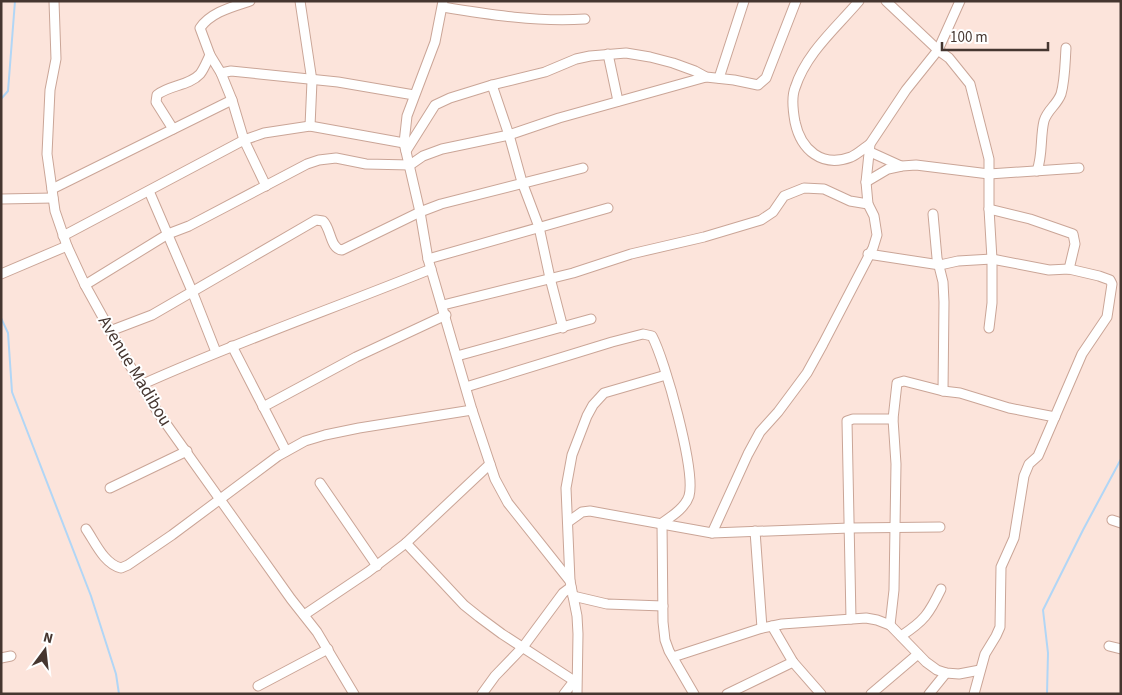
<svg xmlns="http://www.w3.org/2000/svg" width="1122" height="695" font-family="'Source Sans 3',sans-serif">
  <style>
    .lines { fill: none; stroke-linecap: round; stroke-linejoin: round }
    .stream { stroke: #b1d6f6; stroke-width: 2 }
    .minor-casing { stroke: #caa597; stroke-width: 11 }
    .minor { stroke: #fff; stroke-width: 9 }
    .labels { text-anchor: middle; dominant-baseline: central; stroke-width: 4; stroke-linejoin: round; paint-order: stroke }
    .street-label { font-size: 18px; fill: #453630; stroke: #fff }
  </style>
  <rect width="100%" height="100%" fill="#fce4db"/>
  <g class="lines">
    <!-- stream -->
    <g class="stream">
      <polyline points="1,99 8,91 15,1"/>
      <polyline points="1,318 8,333 12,392 91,596 116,674 119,694"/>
      <polyline points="1047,694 1048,653 1043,610 1083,530 1121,459"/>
    </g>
    <defs>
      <g id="minor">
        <polyline points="54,1 56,59 50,90 47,154 55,211 67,246 85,285 126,359 157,411 291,599 317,632 354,694"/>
        <path d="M250,1c-18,6 -39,11 -50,27l10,27 11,18 11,27 12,40 22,46"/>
        <polyline points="300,1 312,81 310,126"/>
        <polyline points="443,1 435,42 407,116 404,143 420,212 428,259 472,410 495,479 508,503 570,581 577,616 578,634 577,694"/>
        <path d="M859,1c-23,27 -53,52 -64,87 -4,10 -2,23 0,34 6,28 27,46 56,35 7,-3 13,-9 19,-13"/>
        <polyline points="886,1 938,50 949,58 970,84 989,159 989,209 992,259 992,303 989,328"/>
        <path d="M443,7c48,8 94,15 142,12"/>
        <polyline points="608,54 618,101"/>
        <polyline points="221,73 231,71 338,82 414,95"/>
        <polyline points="719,78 744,1"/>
        <polyline points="492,85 509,135 522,182 539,227 550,278 563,328"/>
        <path d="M173,129l-17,-27 1,-7c12,-10 32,-9 43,-21 4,-5 7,-13 10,-19"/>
        <polyline points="406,151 435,105 450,98 492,85 545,72 576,59 590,56 626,53 650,57 673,63 695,71 706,77 734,80 758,85 766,78 796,1"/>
        <polyline points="868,151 901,166"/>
        <path d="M1037,171c6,-17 3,-34 7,-50 3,-11 13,-16 17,-27 4,-14 4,-31 5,-46"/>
        <polyline points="866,182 888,169 902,166 916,165 989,174 1079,168"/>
        <polyline points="52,189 232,100"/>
        <polyline points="149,191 192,291 216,352"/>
        <polyline points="1,199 53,198"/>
        <polyline points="989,209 1030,219 1073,234 1075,244 1069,269"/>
        <polyline points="933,214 937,258 943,282 944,302 943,391"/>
        <polyline points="63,236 244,140 264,133 310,126 404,143"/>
        <polyline points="868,254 940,265 958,261 992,259 1049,270 1069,269 1099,276 1110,280 1112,284 1107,317 1082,354 1038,456 1029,464 1024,476 1014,538 1001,567 1000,627 996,636 985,654 974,694"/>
        <polyline points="428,259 608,208"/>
        <polyline points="1,274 67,246"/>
        <polyline points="85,285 168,234 189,226 307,164 319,160 336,158 366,164 410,165 423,156 442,149 509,135 559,118 706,77"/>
        <polyline points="443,305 573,273 631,254 704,237 761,220 773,212 784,196 804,188 824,189 850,201 868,204"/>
        <path d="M110,331l42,-16 164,-95 7,1c8,7 7,28 19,29l78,-38 21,-8 142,-36"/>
        <polyline points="232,346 286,451"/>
        <polyline points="457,356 591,319"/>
        <path d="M141,385c95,-43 194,-77 290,-116"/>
        <path d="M466,387l146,-45 31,-8 9,2c13,24 44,135 37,160 -4,12 -17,20 -27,27l1,99 2,18 4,11 25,43"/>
        <polyline points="263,407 356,357 446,315"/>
        <polyline points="320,483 377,566"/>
        <polyline points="110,488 187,451"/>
        <polyline points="1112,520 1121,523"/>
        <polyline points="568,522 582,512 590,511 712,533 850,528 940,527"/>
        <path d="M86,529c9,13 18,35 35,39l7,-3 44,-30 106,-79 27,-15 20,-6 34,-7 113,-18"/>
        <polyline points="755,531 762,628"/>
        <polyline points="712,533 748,454 760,432 778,412 807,373 823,344 873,248 877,235 874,216 868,204 866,182 870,144 906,90 938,50 960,1"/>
        <polyline points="406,543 464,605 479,617 502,634 576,682"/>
        <polyline points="570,581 566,488 572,455 587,416 593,405 604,393 666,375"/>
        <polyline points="573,596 607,604 663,606"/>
        <polyline points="304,615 368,572 406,543 490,464"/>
        <polyline points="851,619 847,421 853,419 893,419"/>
        <polyline points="890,625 894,590 896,464 893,419 897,383 904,381 943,391 960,393 1009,408 1055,417"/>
        <polyline points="772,626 793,662 821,694"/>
        <path d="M901,636c23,-15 28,-22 40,-47"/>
        <polyline points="1109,646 1121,649"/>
        <polyline points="673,657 762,628 782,624 866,618 877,620 890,625 926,662 937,670 946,673 959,674 980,670"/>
        <polyline points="1,658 11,656"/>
        <polyline points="258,686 328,649"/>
        <polyline points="482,694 495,676 523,647 563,593 571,587"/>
        <polyline points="564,694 574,681"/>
        <polyline points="727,694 793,662"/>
        <polyline points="871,694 918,654"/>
        <polyline points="929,694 946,673"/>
      </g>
    </defs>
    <!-- minor casing -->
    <use href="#minor" class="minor-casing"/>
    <!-- minor -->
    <use href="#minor" class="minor"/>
  </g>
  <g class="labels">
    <!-- street labels -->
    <g class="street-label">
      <text transform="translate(135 371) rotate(59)">Avenue Madibou</text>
    </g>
  </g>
  <!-- border -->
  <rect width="1122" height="695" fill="none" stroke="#453630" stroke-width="5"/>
  <!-- north arrow -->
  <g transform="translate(45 650) rotate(15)" stroke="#ffffff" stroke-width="4" paint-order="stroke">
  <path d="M0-4L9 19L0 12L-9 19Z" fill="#453630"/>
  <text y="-8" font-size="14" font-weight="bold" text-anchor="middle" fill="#453630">N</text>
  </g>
  <!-- scale -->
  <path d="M942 42v8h106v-8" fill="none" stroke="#453630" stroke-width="2.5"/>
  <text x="950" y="42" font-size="15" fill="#453630" stroke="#ffffff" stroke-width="4" paint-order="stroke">100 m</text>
</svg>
